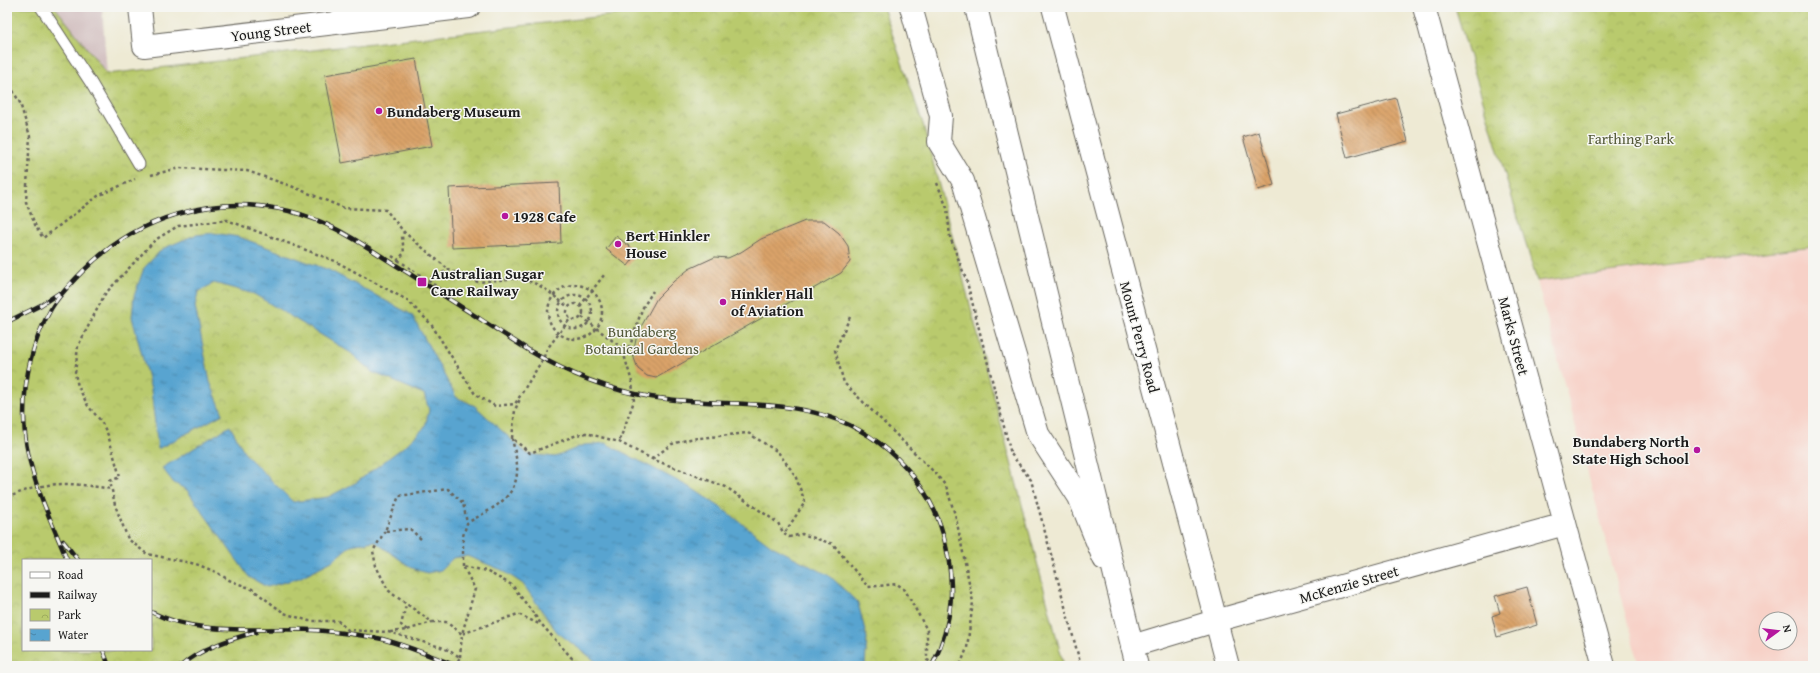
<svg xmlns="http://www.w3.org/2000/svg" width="1820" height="673" font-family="'Gentium Book Plus',serif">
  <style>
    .built { fill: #f7d1c7; fill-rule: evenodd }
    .industrial { fill: #d2bfc0 }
    .park { fill: url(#park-crowns); stroke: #6a7344; fill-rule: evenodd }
    .water { fill: url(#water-ripples); stroke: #3a6076 }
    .building { fill: url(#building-back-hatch) }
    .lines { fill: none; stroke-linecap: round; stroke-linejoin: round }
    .lane-casing { stroke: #66645c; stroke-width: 13 }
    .street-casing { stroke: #66645c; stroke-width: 24 }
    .primary-casing { stroke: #66645c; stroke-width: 24 }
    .path { stroke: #66645c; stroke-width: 2.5; stroke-dasharray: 3 3; stroke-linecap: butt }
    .lane { stroke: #fff; stroke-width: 11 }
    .street { stroke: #fff; stroke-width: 22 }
    .primary { stroke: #fff; stroke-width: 22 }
    .rail-casing { stroke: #1c1c1c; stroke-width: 4.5 }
    .rail { stroke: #f6f6f2; stroke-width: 3; stroke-dasharray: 9; stroke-linecap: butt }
    .poi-dot { fill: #b5179e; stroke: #f6f6f2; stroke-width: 1.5 }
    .labels { text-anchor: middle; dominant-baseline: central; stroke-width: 3; stroke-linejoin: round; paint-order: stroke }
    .street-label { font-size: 15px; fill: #1c1c1c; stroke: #f6f6f2 }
    .poi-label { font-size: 15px; font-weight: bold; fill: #1c1c1c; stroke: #f6f6f2; text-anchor: start }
    .park-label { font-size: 15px; fill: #535938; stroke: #f6f6f2 }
  </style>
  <defs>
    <pattern id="park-crowns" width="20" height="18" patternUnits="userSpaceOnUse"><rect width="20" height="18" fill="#b9ca6d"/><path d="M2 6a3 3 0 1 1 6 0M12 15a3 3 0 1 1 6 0" fill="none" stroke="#9ead5e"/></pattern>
    <pattern id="water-ripples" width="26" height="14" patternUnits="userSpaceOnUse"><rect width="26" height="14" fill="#58a4d0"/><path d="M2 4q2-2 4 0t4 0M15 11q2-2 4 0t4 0" fill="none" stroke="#4885a8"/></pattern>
    <pattern id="building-back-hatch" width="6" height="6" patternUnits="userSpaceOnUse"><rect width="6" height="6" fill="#daa369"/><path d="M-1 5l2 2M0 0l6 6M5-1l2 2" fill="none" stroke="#b08456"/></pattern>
  </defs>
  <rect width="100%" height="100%" fill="#f6f6f2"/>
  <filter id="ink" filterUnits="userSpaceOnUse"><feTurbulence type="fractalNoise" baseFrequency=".025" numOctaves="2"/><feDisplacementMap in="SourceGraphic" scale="8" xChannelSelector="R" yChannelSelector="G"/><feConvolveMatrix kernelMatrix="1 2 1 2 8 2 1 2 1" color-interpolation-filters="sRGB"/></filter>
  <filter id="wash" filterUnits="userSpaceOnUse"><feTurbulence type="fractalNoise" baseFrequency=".012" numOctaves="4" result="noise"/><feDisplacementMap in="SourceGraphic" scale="16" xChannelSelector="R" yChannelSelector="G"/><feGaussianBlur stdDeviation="0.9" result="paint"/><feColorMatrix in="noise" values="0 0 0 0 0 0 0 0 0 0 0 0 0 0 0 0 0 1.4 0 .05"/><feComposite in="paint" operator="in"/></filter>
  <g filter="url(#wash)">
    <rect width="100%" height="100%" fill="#eeead4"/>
    <!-- built -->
    <path class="built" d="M1813,246v420h-174l-102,-385zM1766,619h24v24h-24z"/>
    <!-- industrial -->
    <polygon class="industrial" points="55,7 102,7 107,74"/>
    <!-- park -->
    <g class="park">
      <path d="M7,7h48l52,67 575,-67h201l40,117 141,542h-1057zM23,560h128v90h-128z"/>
      <polygon points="1455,7 1813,7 1813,246 1537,281"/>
    </g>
    <!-- water -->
    <polygon class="water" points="214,233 239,237 329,270 412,315 456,397 475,406 527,454 555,457 584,445 605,443 693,489 720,507 772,546 830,576 858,603 867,638 865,666 602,666 557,632 523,584 502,570 467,556 453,558 441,570 427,573 412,568 374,541 351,545 332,561 299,578 267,587 249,577 187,490 174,483 162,468 230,426 246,455 293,502 328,497 357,482 406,445 425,427 429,410 424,394 372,372 351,353 254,294 214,283 198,292 195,306 210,382 223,414 158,449 151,390 132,317 134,296 144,268 162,249 195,235"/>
    <g id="blocks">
      <!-- building -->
      <g class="building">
        <polygon points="416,59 432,146 342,163 325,75"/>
        <polygon points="1396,98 1408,141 1347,158 1336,114"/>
        <polygon points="1259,132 1274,185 1258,190 1243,137"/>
        <polygon points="559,183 561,243 452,248 449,188"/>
        <polygon points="805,221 824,221 839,233 848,246 850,262 841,273 656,378 647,376 638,369 633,355 637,334 657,298 674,281 689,269 715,257 728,258 741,252 761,239"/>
        <polygon points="616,236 638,253 628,266 606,249"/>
        <polygon points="1527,587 1537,625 1497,637 1492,616 1500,613 1495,596"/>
      </g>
    </g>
  </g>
  <g filter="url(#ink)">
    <use href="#blocks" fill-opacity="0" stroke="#66645c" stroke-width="1"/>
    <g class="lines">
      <defs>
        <polyline id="lane" points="41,7 91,83 139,164"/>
        <g id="street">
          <polyline points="140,7 144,46 469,7"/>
          <polyline points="911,7 941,116 939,142 963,181 1038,434 1079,497 1104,559"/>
          <polyline points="1053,7 1228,666"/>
          <polyline points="1424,7 1604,666"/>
          <polyline points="1132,646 1215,621 1565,524"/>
        </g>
        <polyline id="primary" points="976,7 1137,666"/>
      </defs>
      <!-- lane casing -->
      <use href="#lane" class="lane-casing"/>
      <!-- street casing -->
      <use href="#street" class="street-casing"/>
      <!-- primary casing -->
      <use href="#primary" class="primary-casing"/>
      <!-- path -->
      <g class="path">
        <polyline points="7,80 20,103 30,136 26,202 36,227 43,238 98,196 135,179"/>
        <polyline points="151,175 180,168 247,171 291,186 344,208 386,210 404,232 449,270"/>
        <polyline points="937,183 947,208 950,237 967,282 1011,454 1031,480 1081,666"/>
        <polyline points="392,256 398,260 404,253 402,236 404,232"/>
        <polyline points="398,260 429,281"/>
        <circle cx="575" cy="312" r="27"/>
        <polyline points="445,293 429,281 432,277 449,270 478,282 519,278 532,282 544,288 568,307"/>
        <circle cx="575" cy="312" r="17"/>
        <circle cx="575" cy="312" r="8"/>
        <polyline points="580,306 604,275"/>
        <polyline points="582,317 622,348 632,382 634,401 619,442"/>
        <polyline points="850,317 835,350 844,383 935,473 946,486 956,518 973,602 967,648 960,666"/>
        <polyline points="622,348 630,346 642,309 653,291"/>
        <polyline points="512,438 515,410 520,399"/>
        <polyline points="652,459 672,444 690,439 748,433 778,452 795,475 805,502 784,534"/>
        <path d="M7,498c41,-19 63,-15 105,-9"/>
        <polyline points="385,531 373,551 376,566 388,590 394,595 432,622 446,622 462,634 475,589 463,566 486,571 512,585 542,625 579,666"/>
        <polyline points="421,539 410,529 385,531 399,496 448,489 463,503 467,523"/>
        <path d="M463,566v-30l4,-13c20,-12 49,-23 50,-51 1,-10 -3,-23 -5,-34l18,15 47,-18 9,-2 33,9 33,17 74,28 52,36 6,11 5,3 13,-3 31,10 35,43 29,-3 8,6 22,40v30l14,6"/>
        <polyline points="407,630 401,625 406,605 408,605"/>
        <polyline points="390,632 407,630 432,622"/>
        <polyline points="460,657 462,634 518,614 541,625"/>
        <polyline points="455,666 460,657 444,648 388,632 348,630 338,621 309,621 284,613 252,589 229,580 216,572 196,564 147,554 128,539 115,505 110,481 120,477 108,435 101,421 88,406 78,386 75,374 78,346 105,294 155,240 178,226 227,220 335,261 407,300 431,324 475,394 495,406 515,404 543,359 547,349 570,319"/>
      </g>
      <!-- lane -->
      <use href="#lane" class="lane"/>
      <!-- street -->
      <use href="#street" class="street"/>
      <!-- primary -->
      <use href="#primary" class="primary"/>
      <defs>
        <g id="rail">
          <polyline points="7,322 41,305 59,293"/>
          <polyline points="63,541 78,560"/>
          <path d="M67,560c-19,-48 -43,-92 -43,-144 0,-37 8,-74 27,-107 8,-14 20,-26 31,-37 54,-55 132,-79 207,-61 42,10 77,36 113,58 42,27 85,54 128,82 37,22 78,39 121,46 89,14 173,-9 246,61 21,21 38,47 46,76 13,48 11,87 -11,132"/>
          <path d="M151,612c54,27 116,13 174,19 19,2 38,4 57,8 25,7 50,17 74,27"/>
          <polyline points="103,650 109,666"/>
          <path d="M181,666c20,-18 50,-27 75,-34"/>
        </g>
      </defs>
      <!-- rail casing -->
      <use href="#rail" class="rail-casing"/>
      <!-- rail -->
      <use href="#rail" class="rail"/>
    </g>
  </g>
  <!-- markers -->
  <g class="poi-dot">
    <circle cx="379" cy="111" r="4"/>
    <circle cx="505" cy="216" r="4"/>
    <circle cx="618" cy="244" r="4"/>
    <rect x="417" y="277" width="10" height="10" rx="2"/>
    <circle cx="723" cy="302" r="4"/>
    <circle cx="1697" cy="450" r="4"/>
  </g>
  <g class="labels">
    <!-- street labels -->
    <g class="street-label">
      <text transform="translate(271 31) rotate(-7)">Young Street</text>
      <text transform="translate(1514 336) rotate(75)">Marks Street</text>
      <text transform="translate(1140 337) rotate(75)">Mount Perry Road</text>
      <text transform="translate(1349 584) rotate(-16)">McKenzie Street</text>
    </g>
    <!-- poi labels -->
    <g class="poi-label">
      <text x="387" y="111">Bundaberg Museum</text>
      <text x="513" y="216">1928 Cafe</text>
      <text x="626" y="235">Bert Hinkler<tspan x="626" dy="17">House</tspan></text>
      <text x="431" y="273">Australian Sugar<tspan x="431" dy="17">Cane Railway</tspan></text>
      <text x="731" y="293">Hinkler Hall<tspan x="731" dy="17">of Aviation</tspan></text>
      <text x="1689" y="441" text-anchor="end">Bundaberg North<tspan x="1689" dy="17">State High School</tspan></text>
    </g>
    <!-- park labels -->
    <g class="park-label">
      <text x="1631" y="138">Farthing Park</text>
      <text x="642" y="331">Bundaberg<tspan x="642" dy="17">Botanical Gardens</tspan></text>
    </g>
  </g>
  <!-- margin -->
  <rect width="1820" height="673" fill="none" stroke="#f6f6f2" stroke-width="24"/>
  <!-- legend -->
  <rect x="22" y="559" width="130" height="92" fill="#f6f6f2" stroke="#9f9f9c"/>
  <rect x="30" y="572" width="20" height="6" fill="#ffffff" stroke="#9f9f9c"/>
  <text x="58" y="579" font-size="12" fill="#1c1c1c">Road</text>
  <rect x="30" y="592" width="20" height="6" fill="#1c1c1c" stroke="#9f9f9c"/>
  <text x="58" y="599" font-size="12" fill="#1c1c1c">Railway</text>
  <rect x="30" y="609" width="20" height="12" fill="url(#park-crowns)" stroke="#9f9f9c"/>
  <text x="58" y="619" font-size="12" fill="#1c1c1c">Park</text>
  <rect x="30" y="629" width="20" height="12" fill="url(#water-ripples)" stroke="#9f9f9c"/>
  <text x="58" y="639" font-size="12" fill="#1c1c1c">Water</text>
  <!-- north arrow -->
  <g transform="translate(1778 631) rotate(75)"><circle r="19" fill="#f6f6f2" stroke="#9f9f9c"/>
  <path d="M0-3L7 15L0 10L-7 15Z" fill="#b5179e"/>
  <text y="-6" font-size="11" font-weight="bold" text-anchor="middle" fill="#1c1c1c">N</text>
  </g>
</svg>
